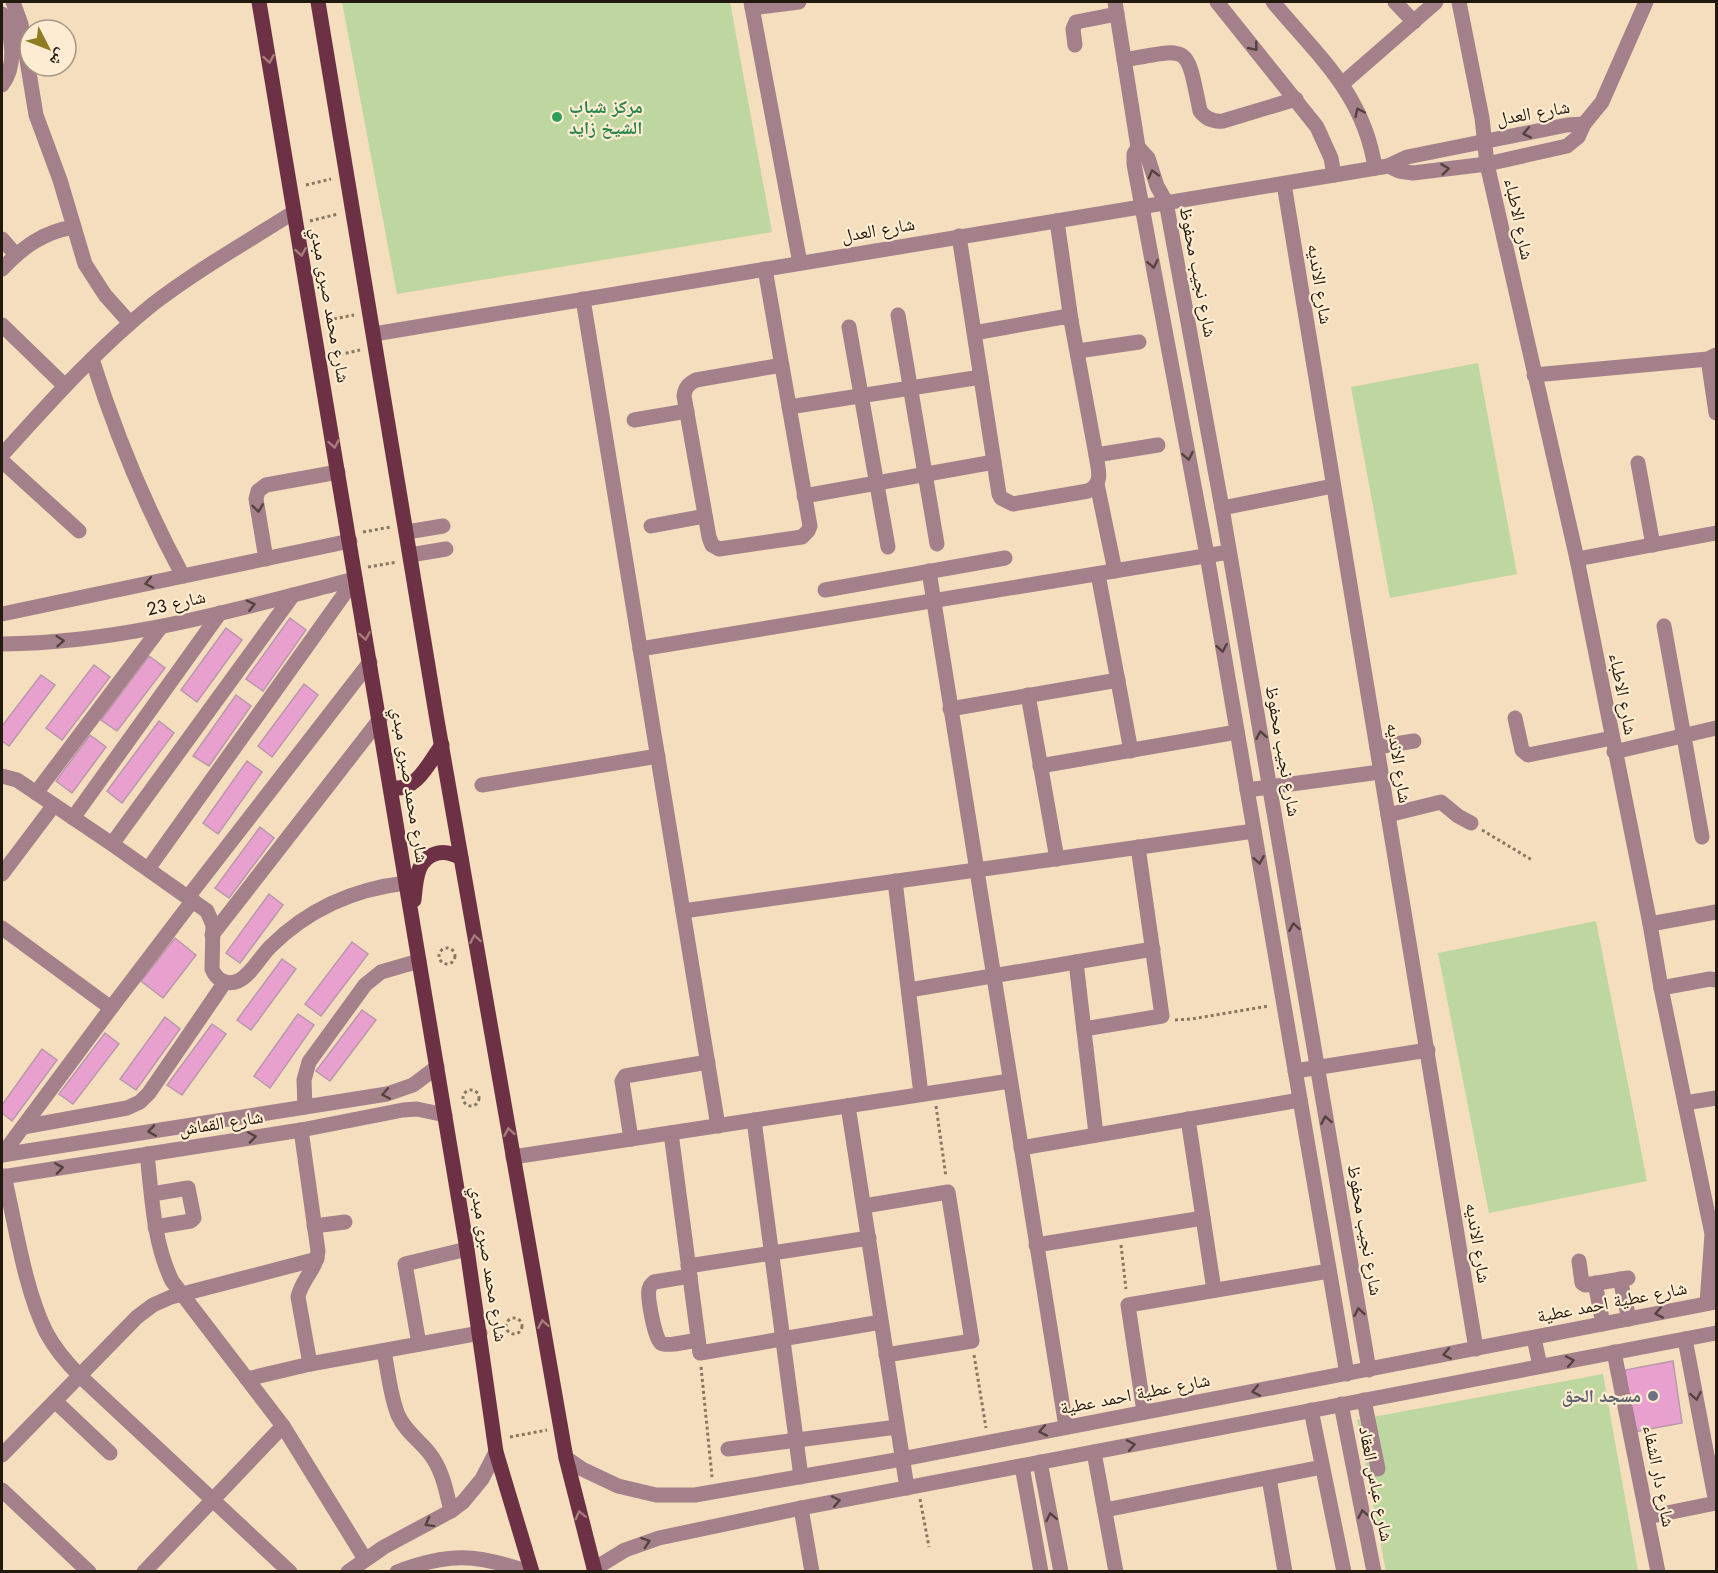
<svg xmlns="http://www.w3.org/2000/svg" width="1718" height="1573" font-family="Jost,'Noto Naskh Arabic',sans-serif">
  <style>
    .green { fill: #bed69f }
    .building { fill: #e8a1ce; stroke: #b997ac; stroke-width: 1.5 }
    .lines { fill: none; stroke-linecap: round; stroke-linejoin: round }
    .path { stroke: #877862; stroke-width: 3; stroke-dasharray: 3 3; stroke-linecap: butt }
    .minor { stroke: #a4808a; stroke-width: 15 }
    .major { stroke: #6c3144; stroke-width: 15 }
    .oneway { stroke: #55423f }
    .oneway2 { stroke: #a67c7c }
    .leisure-dot { fill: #2e9e5b; stroke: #fdecd1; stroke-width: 2 }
    .worship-dot { fill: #6b7280; stroke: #fdecd1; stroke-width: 2 }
    .labels { text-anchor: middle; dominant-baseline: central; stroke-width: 4.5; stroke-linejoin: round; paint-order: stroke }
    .leisure-label { font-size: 18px; font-weight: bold; fill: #27864d; stroke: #fdecd1; text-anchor: start }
    .street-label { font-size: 18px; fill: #21190d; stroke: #fdecd1 }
    .worship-label { font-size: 18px; font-weight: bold; fill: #5b616d; stroke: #fdecd1; text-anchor: end }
  </style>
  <rect width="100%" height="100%" fill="#f4debd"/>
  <!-- green -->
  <g class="green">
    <polygon points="342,2 730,2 772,232 397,294"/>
    <polygon points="1478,363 1517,574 1390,598 1351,387"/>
    <polygon points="1596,921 1647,1181 1489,1213 1438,953"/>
    <polygon points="1603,1374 1638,1571 1386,1571 1357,1420"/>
  </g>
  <!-- building -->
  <g class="building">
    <polygon points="290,618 306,630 263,691 246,679"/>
    <polygon points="226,628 242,640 197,702 181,690"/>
    <polygon points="149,656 165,668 117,731 101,720"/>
    <polygon points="94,665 110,677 62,740 46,728"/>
    <polygon points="41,675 55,685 9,746 2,741 2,726"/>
    <polygon points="304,684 318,695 272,757 258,746"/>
    <polygon points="236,695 251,706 209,766 193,756"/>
    <polygon points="159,721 174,733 122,803 107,791"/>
    <polygon points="90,735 106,747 72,793 56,781"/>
    <polygon points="247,761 262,772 218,834 203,823"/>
    <polygon points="260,827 274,838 229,898 215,888"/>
    <polygon points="269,894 283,905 240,963 226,953"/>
    <polygon points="175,938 196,955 163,998 141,981"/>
    <polygon points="352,942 368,954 321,1016 305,1004"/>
    <polygon points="282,959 296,969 251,1030 237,1020"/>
    <polygon points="362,1010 376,1020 330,1081 316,1071"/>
    <polygon points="298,1014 314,1025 270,1088 254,1076"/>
    <polygon points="165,1017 180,1029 136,1090 120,1079"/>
    <polygon points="212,1024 226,1034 182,1095 167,1085"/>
    <polygon points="105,1033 119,1044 73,1104 59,1094"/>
    <polygon points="42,1049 57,1060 12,1121 2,1113 2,1105"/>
    <polygon points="1673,1361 1682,1423 1633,1432 1625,1370"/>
  </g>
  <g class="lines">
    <!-- path -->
    <g class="path">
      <polyline points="306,185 331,179"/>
      <polyline points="310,221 338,214"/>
      <polyline points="328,320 354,315"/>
      <polyline points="334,356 360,350"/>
      <polyline points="363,532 391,527"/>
      <polyline points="368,567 397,562"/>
      <polyline points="1482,830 1532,860"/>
      <circle cx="447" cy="956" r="8"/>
      <polyline points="1175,1020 1191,1019 1269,1006"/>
      <circle cx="471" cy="1098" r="8"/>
      <polyline points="936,1106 946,1177"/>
      <polyline points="1121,1245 1126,1289"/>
      <circle cx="514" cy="1326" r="8"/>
      <polyline points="493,1330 506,1327"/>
      <polyline points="974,1355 986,1428"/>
      <polyline points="701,1367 712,1477"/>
      <polyline points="510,1437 547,1430"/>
      <polyline points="920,1499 929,1547"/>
    </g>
    <!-- minor -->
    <g class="minor">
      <polyline points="13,2 21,24 36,115 60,180 85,264 105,295 130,323"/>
      <polyline points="751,2 800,263"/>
      <polyline points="1115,2 1138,147 1148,158 1157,186 1166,202 1222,508 1369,1370"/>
      <polyline points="1217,2 1317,127 1331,158 1334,175"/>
      <path d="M1273,2c45,54 91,92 102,166"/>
      <polyline points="1395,2 1414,22"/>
      <polyline points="1459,2 1482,118 1487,164 1577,559 1650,924 1661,988 1712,1234 1707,1303"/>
      <polyline points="752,8 799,2"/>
      <path d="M2,14c11,21 15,51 0,71"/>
      <polyline points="1075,45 1073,29 1076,22 1117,14"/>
      <path d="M1124,60c67,-12 62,-17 76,51 6,8 13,11 23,10l73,-22"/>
      <polyline points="1342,84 1436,2"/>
      <polyline points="1138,147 1134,154 1134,164 1207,555 1347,1374"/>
      <polyline points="1388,166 1399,171 1413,173 1487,164 1567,146 1578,137 1584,124 1602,102 1646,2"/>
      <polyline points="1284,184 1476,1349"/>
      <polyline points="1057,221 1071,320"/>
      <path d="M959,236l40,258 2,4 12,6 75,-13c16,-7 10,-22 8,-36l-25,-135 -8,-3 -89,16"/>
      <polyline points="2,239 16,255"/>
      <path d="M2,269c21,-22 41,-37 72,-42"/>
      <path d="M765,269l45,257 -2,5 -6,6 -83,12 -7,-4 -3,-8 -25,-141c1,-8 4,-12 12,-16l86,-15"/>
      <polyline points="583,299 718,1126"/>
      <polyline points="898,315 937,544"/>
      <polyline points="2,325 65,386"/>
      <polyline points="849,327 888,547"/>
      <polyline points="374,334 1334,175 1388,166 1407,157 1567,125 1584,124"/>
      <polyline points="1078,351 1139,342"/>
      <path d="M92,359c24,76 53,147 91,217"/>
      <polyline points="1708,359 1716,413"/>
      <polyline points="1534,375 1708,359 1716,355"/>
      <polyline points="789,407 981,377"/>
      <polyline points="634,420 687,411"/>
      <path d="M2,455c48,-53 95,-106 151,-151 44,-34 94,-62 141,-92"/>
      <polyline points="1096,455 1158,445"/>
      <polyline points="2,461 79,531"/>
      <polyline points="1638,463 1653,545"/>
      <polyline points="1097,484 1115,571"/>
      <polyline points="804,496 994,462"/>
      <polyline points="1222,508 1333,486"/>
      <polyline points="651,526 705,516"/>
      <polyline points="407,532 443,526"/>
      <polyline points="410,555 446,549"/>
      <polyline points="266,559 256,499 258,491 266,485 338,472"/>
      <polyline points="1577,559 1716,533"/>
      <polyline points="929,571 1066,1427"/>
      <polyline points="1098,574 1131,751"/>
      <polyline points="825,590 1005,558"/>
      <polyline points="2,614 350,541"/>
      <polyline points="1664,626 1702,837"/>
      <path d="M2,644c123,-1 235,-35 353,-65"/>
      <polyline points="640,649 1229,552"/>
      <polyline points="1028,695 1057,859"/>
      <polyline points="950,709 1118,680"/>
      <polyline points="1515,718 1522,750 1528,755 1612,738"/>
      <polyline points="1377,747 1414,741"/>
      <polyline points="1614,752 1716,728"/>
      <polyline points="1040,766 1237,732"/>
      <path d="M2,776l15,4 95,64 95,67 6,14 -1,44c4,10 14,17 26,12 13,-6 22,-24 32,-34 38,-38 83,-58 136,-64"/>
      <polyline points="482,785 658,756"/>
      <polyline points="1247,790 1380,772"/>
      <polyline points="36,793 160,628"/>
      <polyline points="1388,815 1441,802 1458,816 1471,823"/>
      <polyline points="73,818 220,613"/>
      <polyline points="112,844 293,595"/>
      <polyline points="148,869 355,579"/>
      <polyline points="2,874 54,805"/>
      <polyline points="895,881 921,1094"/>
      <polyline points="188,897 370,662"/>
      <polyline points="683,911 1254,831"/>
      <polyline points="1650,924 1716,912"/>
      <polyline points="2,928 111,1008"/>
      <polyline points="212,935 380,719"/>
      <polyline points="1076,962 1096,1134"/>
      <polyline points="1661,988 1710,979 1716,980"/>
      <polyline points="909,990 1153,949"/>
      <polyline points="1084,1029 1162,1016 1138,847"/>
      <polyline points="1295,1071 1428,1050"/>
      <polyline points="1685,1103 1716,1098"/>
      <polyline points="848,1106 907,1488"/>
      <polyline points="305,1107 304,1080 309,1062 365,985 381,972 419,961"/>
      <polyline points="1188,1119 1214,1290"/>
      <polyline points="754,1120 801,1477"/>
      <polyline points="23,1127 127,1108 140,1102 149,1093 225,982"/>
      <path d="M301,1130l17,121c-1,18 -17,29 -20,46l12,67"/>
      <polyline points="671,1133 700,1353 881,1322"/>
      <polyline points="631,1139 622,1081 625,1076 708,1062"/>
      <polyline points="1021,1148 1300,1100"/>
      <path d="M147,1154c5,43 6,87 25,127l111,145 82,133"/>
      <polyline points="2,1155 387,1094 413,1085 437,1067"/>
      <polyline points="2,1155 111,1008 193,900"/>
      <polyline points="513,1157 1010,1081"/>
      <path d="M4,1176c12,50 20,111 42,156 9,17 21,31 34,44l210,196"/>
      <polyline points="2,1177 301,1130 403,1110 417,1109 445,1115"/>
      <polyline points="152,1194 188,1188 194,1218 191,1221 155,1227"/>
      <polyline points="864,1206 948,1192 972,1341 886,1355"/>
      <polyline points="314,1226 345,1222"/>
      <polyline points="1036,1245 1203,1218"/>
      <polyline points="1579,1261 1582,1283 1585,1285 1628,1278"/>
      <polyline points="688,1266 869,1238"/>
      <path d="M690,1276l-36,6c-3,3 -4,3 -5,7 -2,8 6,51 12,54 6,4 29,-2 37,-3"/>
      <polyline points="1620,1279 1629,1319"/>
      <polyline points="1595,1283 1603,1324"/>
      <polyline points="1534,1338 1540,1366"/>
      <polyline points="1685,1339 1716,1503"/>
      <polyline points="419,1344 405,1264 467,1249"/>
      <path d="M384,1351c4,20 6,44 14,64 7,16 22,26 32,39 13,17 16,37 21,57"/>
      <polyline points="1614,1352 1658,1572"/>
      <polyline points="247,1379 310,1364 480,1333"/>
      <polyline points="1364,1400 1378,1469"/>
      <polyline points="55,1401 110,1453"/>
      <polyline points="1341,1404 1374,1572"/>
      <polyline points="1311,1410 1344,1572"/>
      <polyline points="1144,1412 1128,1305 1329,1271"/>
      <polyline points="728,1449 897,1427"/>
      <polyline points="1094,1452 1116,1572"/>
      <polyline points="2,1455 137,1317 153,1305 171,1297 317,1259"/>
      <polyline points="566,1458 582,1469 618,1486 656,1495 695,1495 902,1459 1716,1302"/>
      <polyline points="1040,1462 1061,1572"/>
      <polyline points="1022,1466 1041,1572"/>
      <polyline points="1269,1478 1285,1572"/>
      <polyline points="2,1490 89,1572"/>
      <polyline points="801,1508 812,1572"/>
      <polyline points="1105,1510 1322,1467"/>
      <polyline points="1647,1517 1716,1503"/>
      <polyline points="594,1569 625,1550 659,1538 801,1508 1716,1333"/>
      <polyline points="144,1572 283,1426"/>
      <polyline points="348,1572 384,1547 451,1511 463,1502 482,1479 496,1452"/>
      <path d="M397,1572c52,-20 79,-18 132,0"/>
    </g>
    <!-- major -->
    <g class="major">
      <polyline points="259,2 467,1249 496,1452 532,1572"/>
      <polyline points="318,2 437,720 502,1092 566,1458 595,1572"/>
      <path d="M391,788c26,4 38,-26 51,-43"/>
      <path d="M414,900c2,-19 2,-42 24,-47 9,-2 16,1 23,5"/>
    </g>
  </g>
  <!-- one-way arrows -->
  <defs><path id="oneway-chevron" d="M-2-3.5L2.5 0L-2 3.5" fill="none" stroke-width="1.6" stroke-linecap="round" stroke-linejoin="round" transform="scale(1.5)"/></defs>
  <g class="oneway">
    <use href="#oneway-chevron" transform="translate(1254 47) rotate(51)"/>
    <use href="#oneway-chevron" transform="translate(1359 112) rotate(-115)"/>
    <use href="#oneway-chevron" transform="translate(1527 133) rotate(169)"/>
    <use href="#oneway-chevron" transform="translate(1445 169) rotate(-7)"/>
    <use href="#oneway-chevron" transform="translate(1153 174) rotate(-105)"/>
    <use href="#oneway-chevron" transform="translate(1153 264) rotate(79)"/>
    <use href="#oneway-chevron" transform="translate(1188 456) rotate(79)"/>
    <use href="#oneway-chevron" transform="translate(258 508) rotate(82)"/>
    <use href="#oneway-chevron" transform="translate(149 583) rotate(168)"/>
    <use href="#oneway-chevron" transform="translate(251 605) rotate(-14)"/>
    <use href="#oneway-chevron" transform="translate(60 641) rotate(-4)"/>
    <use href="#oneway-chevron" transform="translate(1222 648) rotate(80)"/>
    <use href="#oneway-chevron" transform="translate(1261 735) rotate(-100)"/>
    <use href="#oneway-chevron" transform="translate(1259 860) rotate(80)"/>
    <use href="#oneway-chevron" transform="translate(1294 927) rotate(-100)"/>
    <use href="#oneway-chevron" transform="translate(386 1094) rotate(169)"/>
    <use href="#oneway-chevron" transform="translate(1326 1120) rotate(-100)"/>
    <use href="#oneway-chevron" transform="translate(152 1131) rotate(171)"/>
    <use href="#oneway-chevron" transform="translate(252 1137) rotate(-9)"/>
    <use href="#oneway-chevron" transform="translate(59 1168) rotate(-9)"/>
    <use href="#oneway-chevron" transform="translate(1359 1312) rotate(-100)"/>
    <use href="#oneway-chevron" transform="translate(1659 1313) rotate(169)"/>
    <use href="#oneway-chevron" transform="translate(1447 1354) rotate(169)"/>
    <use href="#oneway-chevron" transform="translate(1570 1361) rotate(-11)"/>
    <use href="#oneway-chevron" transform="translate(1256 1391) rotate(169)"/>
    <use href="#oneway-chevron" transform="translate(1696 1396) rotate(79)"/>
    <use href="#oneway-chevron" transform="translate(1043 1431) rotate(169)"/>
    <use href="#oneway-chevron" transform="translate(1131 1445) rotate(-11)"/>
    <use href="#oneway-chevron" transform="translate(836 1501) rotate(-11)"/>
    <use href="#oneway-chevron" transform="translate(1363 1514) rotate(-101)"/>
    <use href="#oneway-chevron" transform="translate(1051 1517) rotate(-101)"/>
    <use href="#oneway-chevron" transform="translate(429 1523) rotate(151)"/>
    <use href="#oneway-chevron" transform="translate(646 1542) rotate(-19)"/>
  </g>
  <g class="oneway2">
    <use href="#oneway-chevron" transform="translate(269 59) rotate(80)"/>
    <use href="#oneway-chevron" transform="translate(301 252) rotate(80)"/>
    <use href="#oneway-chevron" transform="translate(334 444) rotate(80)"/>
    <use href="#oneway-chevron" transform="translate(365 636) rotate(80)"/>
    <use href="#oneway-chevron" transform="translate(475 939) rotate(-100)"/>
    <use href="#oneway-chevron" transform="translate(509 1132) rotate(-100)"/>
    <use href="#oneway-chevron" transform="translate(543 1324) rotate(-100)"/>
    <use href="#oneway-chevron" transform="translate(580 1515) rotate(-104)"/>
  </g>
  <!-- markers -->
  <circle class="leisure-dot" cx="557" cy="117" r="6"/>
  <circle class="worship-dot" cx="1653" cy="1396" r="6"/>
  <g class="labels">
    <!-- leisure labels -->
    <g class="leisure-label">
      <text x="569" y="107">مركز شباب<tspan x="569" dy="21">الشيخ زايد</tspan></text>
    </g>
    <!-- street labels -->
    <g class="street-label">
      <text transform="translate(1533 113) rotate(-10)">شارع العدل</text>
      <text transform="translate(1519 219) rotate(78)">شارع الاطباء</text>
      <text transform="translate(878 230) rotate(-10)">شارع العدل</text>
      <text transform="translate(1198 272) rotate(79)">شارع نجيب محفوظ</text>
      <text transform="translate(1320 284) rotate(81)">شارع الانديه</text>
      <text transform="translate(330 305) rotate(80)">شارع محمد صبرى مبدي</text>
      <text transform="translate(176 603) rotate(-13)">شارع 23</text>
      <text transform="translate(1623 694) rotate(79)">شارع الاطباء</text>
      <text transform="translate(1283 751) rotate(80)">شارع نجيب محفوظ</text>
      <text transform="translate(1399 763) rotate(81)">شارع الانديه</text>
      <text transform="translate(410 785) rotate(81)">شارع محمد صبرى مبدي</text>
      <text transform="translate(221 1123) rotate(-9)">شارع القماش</text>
      <text transform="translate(1365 1230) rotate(80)">شارع نجيب محفوظ</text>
      <text transform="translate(1478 1243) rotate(81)">شارع الانديه</text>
      <text transform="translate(489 1264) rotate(81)">شارع محمد صبرى مبدي</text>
      <text transform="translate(1612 1302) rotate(-11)">شارع عطية احمد عطية</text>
      <text transform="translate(1135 1394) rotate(-11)">شارع عطية احمد عطية</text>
      <text transform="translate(1659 1476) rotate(79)">شارع دار الشفاء</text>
      <text transform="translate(1376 1484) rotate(79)">شارع عباس العقاد</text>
    </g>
    <!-- worship labels -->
    <g class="worship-label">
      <text x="1641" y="1396">مسجد الحق</text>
    </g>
  </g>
  <!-- border -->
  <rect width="1718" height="1573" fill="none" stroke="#21190d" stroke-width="6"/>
  <!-- north arrow -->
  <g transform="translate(48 48) rotate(132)"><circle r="28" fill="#fdecd1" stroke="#a59883" stroke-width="1.5"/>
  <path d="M0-4.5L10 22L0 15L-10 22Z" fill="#8e7c22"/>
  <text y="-9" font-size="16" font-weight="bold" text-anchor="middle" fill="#21190d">ش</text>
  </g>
</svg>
